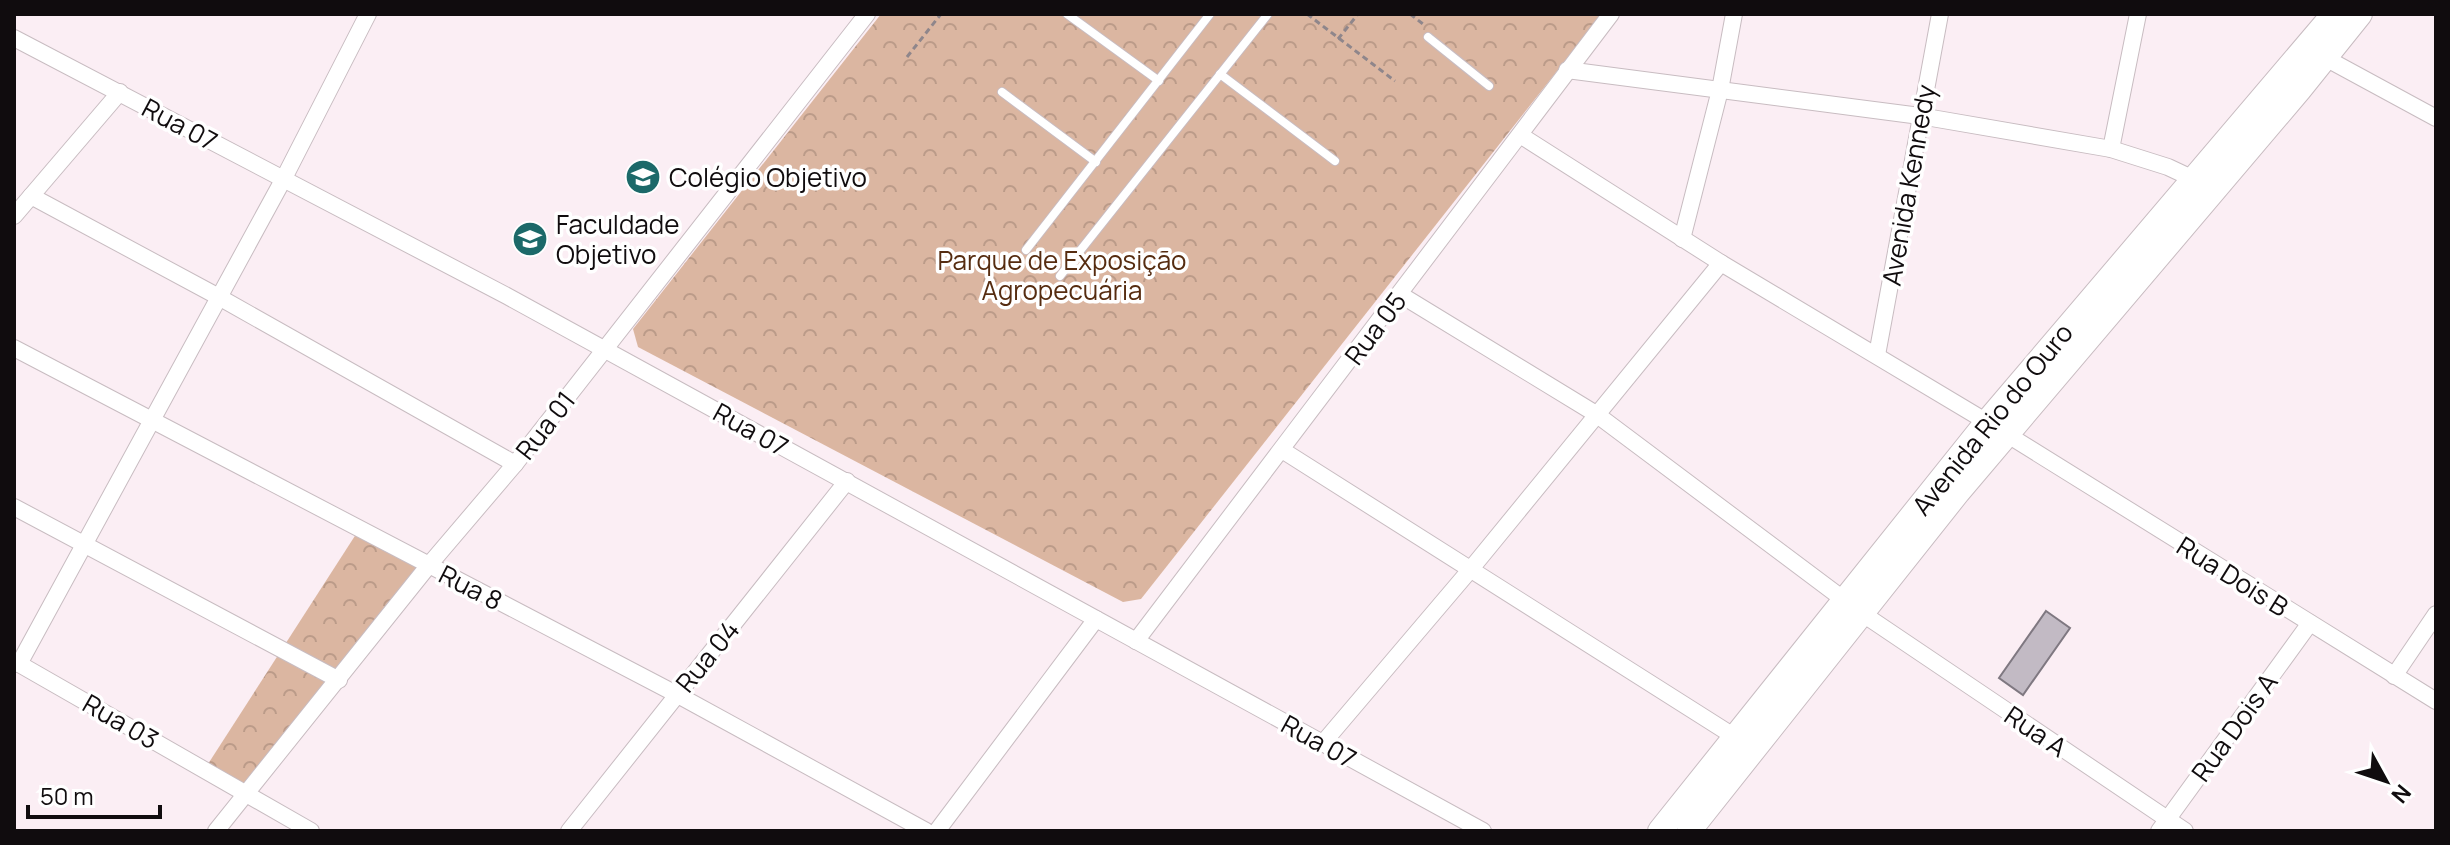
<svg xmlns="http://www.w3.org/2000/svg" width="2450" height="845" font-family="Manrope,sans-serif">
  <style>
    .park { fill: url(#park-crowns) }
    .building { fill: #c2bac4; stroke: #7f7881; stroke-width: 2 }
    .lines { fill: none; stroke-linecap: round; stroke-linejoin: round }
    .lane-casing { stroke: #c8bcc1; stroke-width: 10 }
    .street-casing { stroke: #c8bcc1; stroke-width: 18 }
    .secondary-casing { stroke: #c8bcc1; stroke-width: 26 }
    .path { stroke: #8f868b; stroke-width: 3; stroke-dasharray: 6 4; stroke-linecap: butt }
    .lane { stroke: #fff; stroke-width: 8 }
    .street { stroke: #fff; stroke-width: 16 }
    .secondary { stroke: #fff; stroke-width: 24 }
    .labels { text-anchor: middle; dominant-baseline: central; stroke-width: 7; stroke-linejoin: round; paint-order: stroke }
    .street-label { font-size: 26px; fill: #100c0e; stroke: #fff }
    .poi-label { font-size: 26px; fill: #100c0e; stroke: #fff; text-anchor: start }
    .park-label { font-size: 26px; fill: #562c10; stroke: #fff }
  </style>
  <defs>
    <pattern id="park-crowns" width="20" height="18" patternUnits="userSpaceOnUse" patternTransform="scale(2)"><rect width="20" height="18" fill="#dbb6a1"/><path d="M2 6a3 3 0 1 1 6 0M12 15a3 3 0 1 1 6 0" fill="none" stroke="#bb9b89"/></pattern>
  </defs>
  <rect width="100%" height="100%" fill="#fbeef4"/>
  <!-- park -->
  <g class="park">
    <polygon points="881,14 1602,14 1141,599 1123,602 638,347 633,329"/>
    <polygon points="360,528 429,565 246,784 208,764"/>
  </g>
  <!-- building -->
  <polygon class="building" points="2046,611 2070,628 2023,695 1999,678"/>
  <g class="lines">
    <defs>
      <g id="lane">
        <polyline points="1067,14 1159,81"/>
        <polyline points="1428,37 1489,86"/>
        <polyline points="1220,74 1335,161"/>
        <polyline points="1002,92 1096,162"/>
        <polyline points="1026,250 1210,14"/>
        <polyline points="1060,276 1268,14"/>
      </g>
      <g id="street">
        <polyline points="14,38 507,296 1483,831"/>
        <polyline points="2318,54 2436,118"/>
        <polyline points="1567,70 1920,116 2111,149 2168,167 2202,183"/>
        <polyline points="1520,135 1721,263 1987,422 2436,701"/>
        <polyline points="2111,149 2138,14"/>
        <polyline points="31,196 217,296 515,464"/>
        <polyline points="14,216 120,92"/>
        <polyline points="1682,239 1720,90 1734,14"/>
        <polyline points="1401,295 1596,414 1863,614 2185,831"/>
        <polyline points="14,348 676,694 926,831"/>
        <polyline points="1877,355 1940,14"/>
        <polyline points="1282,450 1735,737"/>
        <polyline points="14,507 339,680"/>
        <polyline points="1136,641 1611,14"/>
        <polyline points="14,661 311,831"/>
        <polyline points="19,664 283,180 368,14"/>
        <polyline points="2394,676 2436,614"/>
        <polyline points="1323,743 1470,570 1721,263"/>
        <polyline points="216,831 429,565 515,464 867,14"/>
        <polyline points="569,831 847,481"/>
        <polyline points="937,831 1096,619"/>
        <polyline points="2159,831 2310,623"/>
      </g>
      <g id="secondary">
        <polyline points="1660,831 1987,422 2334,14"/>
        <polyline points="1689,831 1958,492 2299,90 2360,14"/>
      </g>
    </defs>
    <!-- lane casing -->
    <use href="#lane" class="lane-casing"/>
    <!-- street casing -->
    <use href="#street" class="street-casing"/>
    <!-- secondary casing -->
    <use href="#secondary" class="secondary-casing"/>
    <!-- path -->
    <g class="path">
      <polyline points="1307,14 1395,81"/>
      <polyline points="1410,14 1423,24"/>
      <polyline points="1338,39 1358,14"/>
      <polyline points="907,57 941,14"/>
    </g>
    <!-- lane -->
    <use href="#lane" class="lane"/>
    <!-- street -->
    <use href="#street" class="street"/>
    <!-- secondary -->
    <use href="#secondary" class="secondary"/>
  </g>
  <!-- icons -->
  <defs>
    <symbol id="school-disc" viewBox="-11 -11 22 22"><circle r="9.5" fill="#1c6969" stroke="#fff"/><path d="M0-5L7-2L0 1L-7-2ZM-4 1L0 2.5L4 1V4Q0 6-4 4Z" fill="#fff"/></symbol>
    <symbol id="university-disc" viewBox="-11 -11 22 22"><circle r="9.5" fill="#1c6969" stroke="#fff"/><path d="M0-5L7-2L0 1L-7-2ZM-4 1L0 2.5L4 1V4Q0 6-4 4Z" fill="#fff"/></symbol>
  </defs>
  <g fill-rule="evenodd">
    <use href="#school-disc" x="623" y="157" width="40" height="40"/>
    <use href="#university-disc" x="510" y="219" width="40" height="40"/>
  </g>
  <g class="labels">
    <!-- street labels -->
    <g class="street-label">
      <text transform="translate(180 124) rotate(28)">Rua 07</text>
      <text transform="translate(1908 185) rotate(-80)">Avenida Kennedy</text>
      <text transform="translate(1375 328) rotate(-53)">Rua 05</text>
      <text transform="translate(1992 419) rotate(-51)">Avenida Rio do Ouro</text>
      <text transform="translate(545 425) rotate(-52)">Rua 01</text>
      <text transform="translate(751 429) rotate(29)">Rua 07</text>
      <text transform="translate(2233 576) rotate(32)">Rua Dois B</text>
      <text transform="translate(471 587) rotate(27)">Rua 8</text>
      <text transform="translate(707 656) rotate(-51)">Rua 04</text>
      <text transform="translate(121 721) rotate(30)">Rua 03</text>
      <text transform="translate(2234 727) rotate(-54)">Rua Dois A</text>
      <text transform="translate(2036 731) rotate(34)">Rua A</text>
      <text transform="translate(1319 741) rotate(29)">Rua 07</text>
    </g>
    <!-- poi labels -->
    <g class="poi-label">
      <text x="669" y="177">Colégio Objetivo</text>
      <text x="556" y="224">Faculdade<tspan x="556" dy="30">Objetivo</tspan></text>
    </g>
    <!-- park labels -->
    <g class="park-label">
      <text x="1062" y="260">Parque de Exposição<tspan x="1062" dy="30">Agropecuária</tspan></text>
    </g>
  </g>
  <!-- border -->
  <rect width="2450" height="845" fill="none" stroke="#100c0e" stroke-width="32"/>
  <!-- north arrow -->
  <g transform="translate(2386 781) rotate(130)" stroke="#ffffff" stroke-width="6" paint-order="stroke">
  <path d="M0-6L14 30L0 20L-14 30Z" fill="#100c0e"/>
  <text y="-12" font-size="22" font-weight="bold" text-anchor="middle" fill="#100c0e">N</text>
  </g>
  <!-- scale -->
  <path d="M28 805v12h132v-12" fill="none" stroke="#100c0e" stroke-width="4"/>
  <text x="40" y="805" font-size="24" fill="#100c0e" stroke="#ffffff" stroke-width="6" paint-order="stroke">50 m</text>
</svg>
